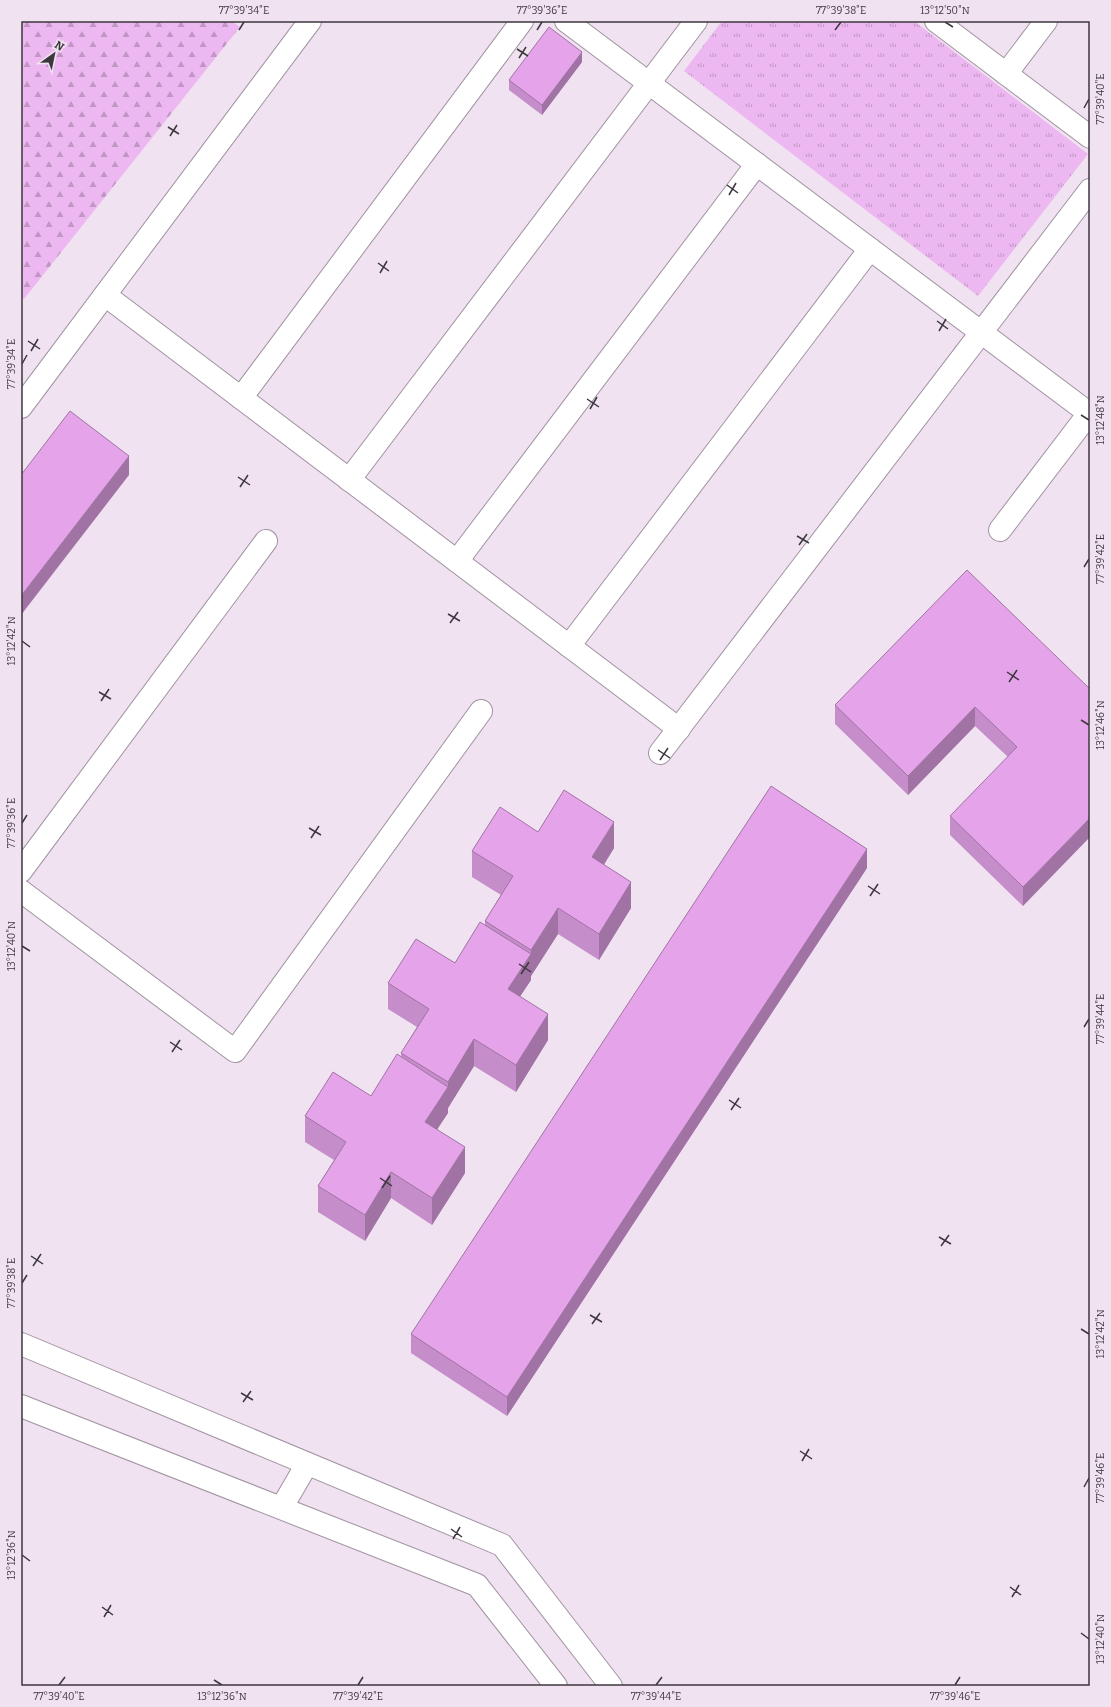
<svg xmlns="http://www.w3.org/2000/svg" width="1111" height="1707" font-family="Bitter,serif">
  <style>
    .grass { fill: url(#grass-tufts) }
    .forest { fill: url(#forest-firs) }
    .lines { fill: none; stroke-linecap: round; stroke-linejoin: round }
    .street-casing { stroke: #a093a1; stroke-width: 24 }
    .street { stroke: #fff; stroke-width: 22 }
    .wall { fill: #c58dc9 }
    .shaded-wall { fill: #a073a4 }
    .building { fill: #e5a4ea; stroke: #a073a4 }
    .ticks { fill: none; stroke: #3c373d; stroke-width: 1.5 }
    .neatline { fill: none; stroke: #3c373d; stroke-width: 1.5 }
    .ticks-label { font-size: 10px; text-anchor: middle; fill: #3c373d }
  </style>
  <defs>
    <pattern id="grass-tufts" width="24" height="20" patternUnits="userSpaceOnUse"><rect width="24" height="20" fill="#edb8f1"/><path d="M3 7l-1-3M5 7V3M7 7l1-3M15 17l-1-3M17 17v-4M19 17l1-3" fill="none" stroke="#c196c4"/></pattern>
    <pattern id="forest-firs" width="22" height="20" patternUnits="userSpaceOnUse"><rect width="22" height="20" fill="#edb8f1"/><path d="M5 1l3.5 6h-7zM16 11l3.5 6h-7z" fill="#c196c4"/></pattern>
  </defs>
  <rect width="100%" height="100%" fill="#f0e2f0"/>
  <!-- grass -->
  <polygon class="grass" points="722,21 914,21 1088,154 978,296 684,71"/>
  <!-- forest -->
  <polygon class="forest" points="21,21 232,21 240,27 24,299 21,297"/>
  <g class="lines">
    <defs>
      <g id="street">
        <polyline points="566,21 1090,414"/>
        <polyline points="936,21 1090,137"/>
        <polyline points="1006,74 1046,21"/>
        <polyline points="105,295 679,729"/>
        <polyline points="241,398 522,21"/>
        <polyline points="21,407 310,21"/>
        <polyline points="349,480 696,21"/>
        <polyline points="1000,530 1090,412"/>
        <polyline points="457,561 757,164"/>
        <polyline points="569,646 870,249"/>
        <polyline points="660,753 1090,190"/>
        <polyline points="21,871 266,541"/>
        <polyline points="21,891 235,1051 481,711"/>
        <polyline points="21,1344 502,1545 611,1686"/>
        <polyline points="21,1406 477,1585 556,1686"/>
        <polyline points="282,1507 307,1464"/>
      </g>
    </defs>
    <!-- street casing -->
    <use href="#street" class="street-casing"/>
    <!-- street -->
    <use href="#street" class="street"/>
  </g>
  <!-- wall -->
  <g class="wall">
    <polygon points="582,62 542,115 509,90 509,80"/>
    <polygon points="1090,689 1023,906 950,835 950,816 1008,757 975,726 908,795 835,724 835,705"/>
    <polygon points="538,832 614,848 604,865 631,908 599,960 558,934 531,976 531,980 520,996 548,1040 516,1092 474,1066 448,1108 448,1113 437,1129 465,1173 432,1225 391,1198 365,1241 318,1212 318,1186 334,1160 305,1142 305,1116 371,1096 401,1057 401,1053 417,1027 388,1009 388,983 455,963 485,925 485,921 501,895 472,877 472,851"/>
    <polygon points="867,868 507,1416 411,1353 411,1334"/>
  </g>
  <!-- shaded-wall -->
  <g class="shaded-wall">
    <polygon points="582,52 582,62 542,115 542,105"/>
    <polygon points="129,456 129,475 21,615 21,596"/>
    <polygon points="975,707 975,726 908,795 908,776"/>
    <polygon points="1090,818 1090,837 1023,906 1023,887"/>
    <polygon points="614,822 614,848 592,883 592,857"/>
    <polygon points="867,849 867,868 507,1416 507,1397"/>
    <polygon points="631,882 631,908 599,960 599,934"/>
    <polygon points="558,908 558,934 531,976 531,950"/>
    <polygon points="531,954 531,980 508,1015 508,989"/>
    <polygon points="548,1014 548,1040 516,1092 516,1065"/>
    <polygon points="474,1039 474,1066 448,1108 448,1082"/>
    <polygon points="448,1087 448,1113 425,1148 425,1122"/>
    <polygon points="465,1147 465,1173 432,1225 432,1198"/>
    <polygon points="391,1172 391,1198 365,1241 365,1215"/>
  </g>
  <!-- building -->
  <g class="building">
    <polygon points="549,27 582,52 542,105 509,80"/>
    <polygon points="70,411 129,456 21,596 21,475"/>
    <polygon points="967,570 1090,689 1090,818 1023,887 950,816 1017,747 975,707 908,776 835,705"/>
    <polygon points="771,786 867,849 507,1397 411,1334"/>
    <polygon points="564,790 614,822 592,857 631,882 599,934 558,908 531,950 485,921 513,876 472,851 500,807 538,832"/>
    <polygon points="480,922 531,954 508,989 548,1014 516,1065 474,1039 448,1082 401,1053 429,1009 388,983 416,939 455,963"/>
    <polygon points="397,1054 448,1087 425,1122 465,1147 432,1198 391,1172 365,1215 318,1186 346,1142 305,1116 333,1072 371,1096"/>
  </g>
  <!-- ticks -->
  <path class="ticks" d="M945,22l8,5M239,30l5,-8M537,30l5,-8M835,30l6,-8M517,49l11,7M519,58l7,-11M1084,108l5,-9M168,127l11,7M170,136l7,-11M727,185l11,8M729,195l7,-12M378,263l11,8M380,273l7,-12M937,321l11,8M939,331l7,-12M28,341l12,8M31,351l7,-12M22,364l5,-9M587,399l12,8M590,409l7,-12M1081,415l8,5M238,477l12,8M240,487l8,-12M797,536l12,7M799,545l8,-11M1084,567l5,-8M448,614l12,7M450,623l8,-11M22,641l8,6M1007,672l12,8M1009,682l8,-12M99,692l12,7M101,701l8,-12M1081,720l8,5M658,750l12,8M660,760l8,-12M22,823l5,-8M309,828l12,7M311,838l8,-12M868,886l12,8M870,896l8,-12M22,946l8,5M519,964l12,8M521,974l8,-12M1084,1027l5,-8M170,1042l12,8M172,1052l8,-12M729,1100l12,8M731,1110l8,-12M380,1178l12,8M382,1188l8,-12M939,1237l12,7M941,1246l8,-11M31,1256l12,8M33,1266l8,-12M22,1283l5,-8M590,1315l12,7M592,1324l8,-11M1081,1329l8,5M241,1393l12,7M243,1402l8,-11M800,1451l12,8M802,1461l7,-12M1084,1487l5,-9M451,1529l11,8M453,1539l7,-12M22,1555l8,6M1010,1587l11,8M1012,1597l7,-12M102,1607l11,8M104,1617l7,-12M1081,1633l8,6M214,1680l8,5M59,1685l6,-8M358,1685l5,-8M656,1685l6,-8M955,1685l5,-8"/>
  <!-- border -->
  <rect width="1111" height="1707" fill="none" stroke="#f0e2f0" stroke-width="44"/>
  <!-- north arrow -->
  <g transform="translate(54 54) rotate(33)" stroke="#f0e2f0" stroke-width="3" paint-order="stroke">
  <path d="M0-3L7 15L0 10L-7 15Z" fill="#3c373d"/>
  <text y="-6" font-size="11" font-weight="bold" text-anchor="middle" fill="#3c373d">N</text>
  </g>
  <rect x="22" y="22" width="1067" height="1663" class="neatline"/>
  <g class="ticks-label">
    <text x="244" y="14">77°39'34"E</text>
    <text x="542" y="14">77°39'36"E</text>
    <text x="841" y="14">77°39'38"E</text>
    <text x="945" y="14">13°12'50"N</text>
    <text transform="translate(1100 99) rotate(-90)" y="4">77°39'40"E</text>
    <text transform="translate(11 364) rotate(-90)" y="4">77°39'34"E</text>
    <text transform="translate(1100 420) rotate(-90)" y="4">13°12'48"N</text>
    <text transform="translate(1100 559) rotate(-90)" y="4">77°39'42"E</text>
    <text transform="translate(11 641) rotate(-90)" y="4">13°12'42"N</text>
    <text transform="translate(1100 725) rotate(-90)" y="4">13°12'46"N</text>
    <text transform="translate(11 823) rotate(-90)" y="4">77°39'36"E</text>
    <text transform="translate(11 946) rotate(-90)" y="4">13°12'40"N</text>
    <text transform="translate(1100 1019) rotate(-90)" y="4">77°39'44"E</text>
    <text transform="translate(11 1283) rotate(-90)" y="4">77°39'38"E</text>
    <text transform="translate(1100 1334) rotate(-90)" y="4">13°12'42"N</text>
    <text transform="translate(1100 1478) rotate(-90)" y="4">77°39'46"E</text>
    <text transform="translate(11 1555) rotate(-90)" y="4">13°12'36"N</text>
    <text transform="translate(1100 1639) rotate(-90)" y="4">13°12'40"N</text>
    <text x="59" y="1700">77°39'40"E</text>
    <text x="222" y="1700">13°12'36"N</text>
    <text x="358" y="1700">77°39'42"E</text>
    <text x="656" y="1700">77°39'44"E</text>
    <text x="955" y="1700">77°39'46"E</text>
  </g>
</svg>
